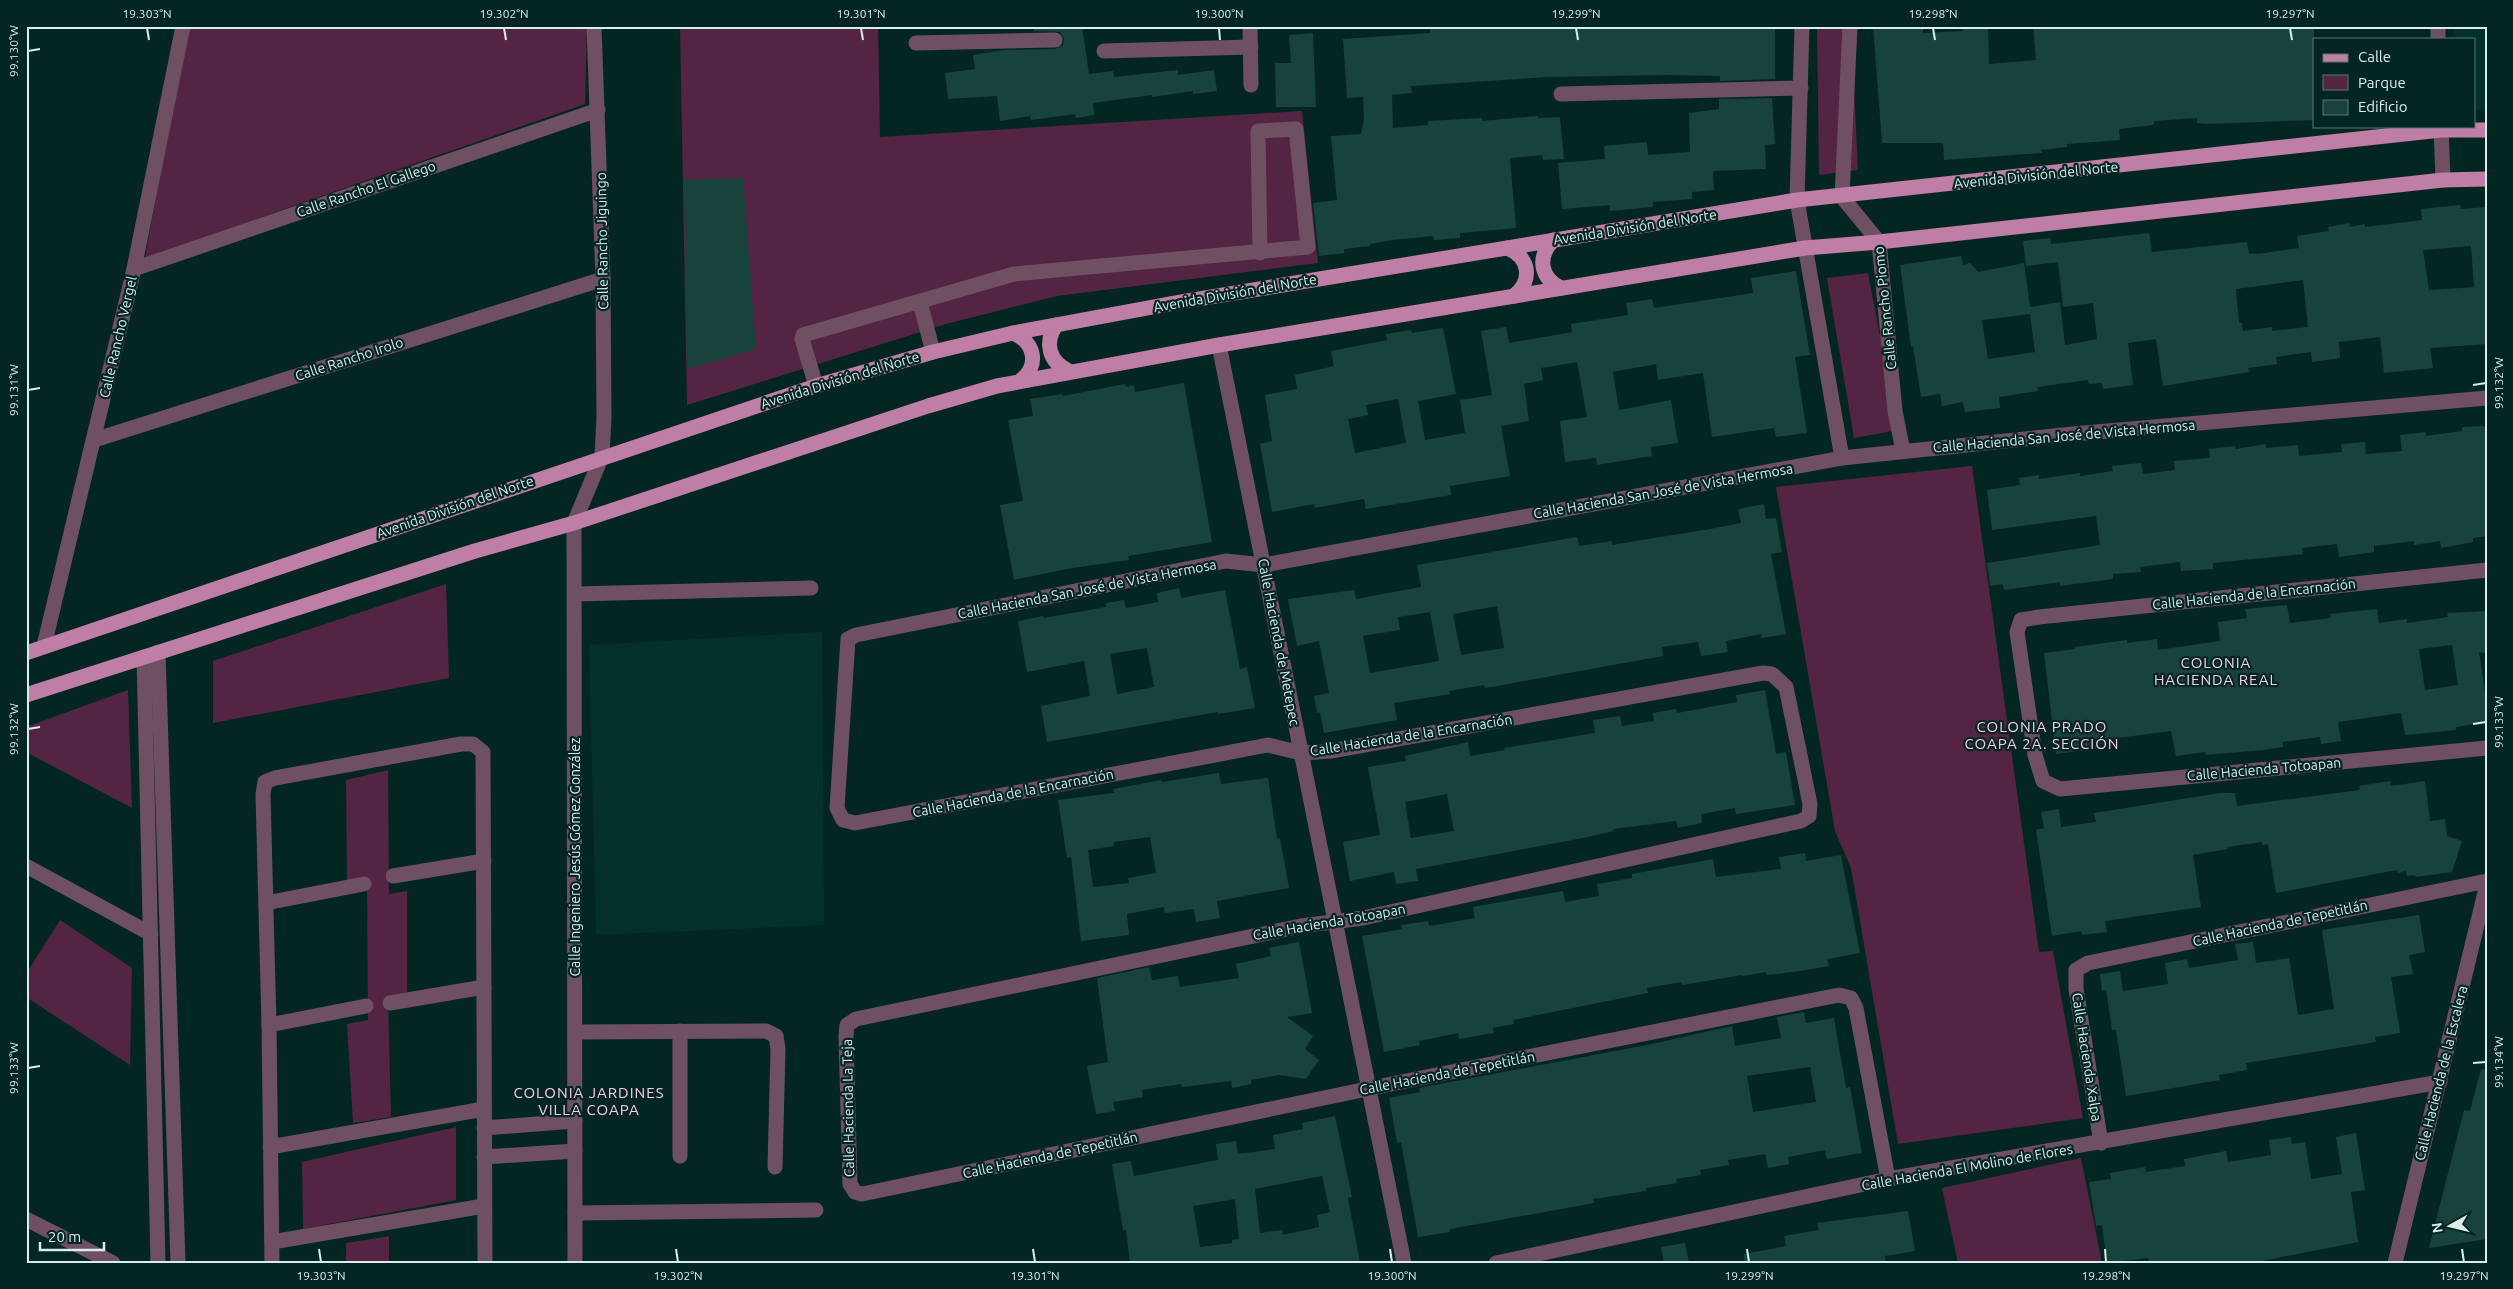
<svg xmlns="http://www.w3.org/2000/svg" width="2513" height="1289" font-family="Ubuntu,sans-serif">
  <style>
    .built { fill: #03302b }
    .green { fill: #532543 }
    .building { fill: #18433d; fill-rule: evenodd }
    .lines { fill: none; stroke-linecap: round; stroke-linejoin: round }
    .minor { stroke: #6e5062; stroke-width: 15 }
    .major { stroke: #be7ea5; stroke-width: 15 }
    .ticks { fill: none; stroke: #d7eeea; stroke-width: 2 }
    .labels { text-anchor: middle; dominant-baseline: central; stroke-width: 4.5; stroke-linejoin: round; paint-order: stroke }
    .street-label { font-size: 14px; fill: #d7eeea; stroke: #042622 }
    .neighbourhood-label { font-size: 15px; letter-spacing: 1px; fill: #f9cce6; stroke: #042622 }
    .neatline { fill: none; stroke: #d7eeea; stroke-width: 2 }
    .ticks-label { font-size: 12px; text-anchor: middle; fill: #d7eeea }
  </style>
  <rect width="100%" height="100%" fill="#042622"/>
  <!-- built -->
  <g class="built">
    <polygon points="2453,26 2487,26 2487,110 2474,110 2474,39 2454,39"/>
    <polygon points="822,632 824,925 596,935 589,645"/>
  </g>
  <!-- green -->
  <g class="green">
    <polygon points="187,26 587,26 585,104 145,258"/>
    <polygon points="680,26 878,26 880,137 1302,111 1318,263 1057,296 946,324 687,405"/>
    <polygon points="1817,26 1851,26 1858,170 1819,175"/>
    <polygon points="1868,273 1898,430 1854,438 1827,278"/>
    <polygon points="1972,466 2039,952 2053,951 2083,1118 1898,1144 1851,868 1835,831 1776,487"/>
    <polygon points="446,584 449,678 213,723 213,661"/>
    <polygon points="128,690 132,808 26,752 26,727"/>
    <polygon points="388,770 389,894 407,891 407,993 388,998 391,1117 353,1123 347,1024 368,1020 367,877 347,880 346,780"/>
    <polygon points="60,920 132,968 130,1065 26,997 26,974"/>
    <polygon points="456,1127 456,1200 303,1229 302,1162"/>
    <polygon points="2081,1158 2102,1263 1958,1263 1942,1188"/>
    <polygon points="389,1236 389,1263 346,1263 346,1243"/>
  </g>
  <!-- building -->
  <g class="building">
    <polygon points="1034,26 1082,26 1089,74 1113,71 1114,77 1178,70 1178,75 1214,70 1217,91 1193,94 1193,91 1152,97 1152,95 1093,103 1094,115 1076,118 1075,114 1031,120 1030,116 1000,121 997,96 948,99 945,73 975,69 973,55 1003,50 1055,49 1063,45 1064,39 1060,32 1034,31"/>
    <polygon points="1430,26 1775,26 1775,79 1720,81 1720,76 1666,75 1547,77 1411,86 1412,93 1392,95 1393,128 1428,125 1428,121 1482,118 1482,121 1538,116 1538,118 1560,117 1564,159 1543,160 1542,155 1510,158 1516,228 1460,233 1460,238 1434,240 1433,236 1392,240 1370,244 1370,246 1344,249 1344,253 1319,256 1313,203 1337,200 1331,136 1361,134 1364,119 1363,97 1347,98 1343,39 1430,33"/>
    <polygon points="1873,26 1923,26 1923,33 1963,31 1963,26 1988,26 1989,64 2036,60 2033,26 2314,26 2314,120 2207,124 2197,123 2197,118 2154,121 2154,125 2119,129 2120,140 2067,144 2067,147 2041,150 2042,153 1944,160 1943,143 1882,143"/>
    <polygon points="1313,33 1316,107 1276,107 1275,63 1291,63 1289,35"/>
    <polygon points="1772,98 1775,144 1765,145 1766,169 1713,171 1714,190 1692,192 1692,199 1653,202 1653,207 1610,211 1610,205 1562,209 1558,163 1605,159 1604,146 1647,142 1648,155 1690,152 1689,113 1719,109 1719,99"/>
    <polygon points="743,178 756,349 687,369 684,180"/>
    <path d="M2460,205l1,4 26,-2v137l-57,4 3,20 -49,5 -4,-36 -41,5 1,16 -28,4 -1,-10 -35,5 1,7 -29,4 1,4 -86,14 -7,-47 -28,4 5,42 -30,4 -1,-6 -13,1 -1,-4 -51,7 1,4 -39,6 1,11 -35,4 -2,-10 -21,4 -2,-12 -19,3 -8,-51 -2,1 -11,-82 61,-9 2,9 7,-2 8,9 46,-9 6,44 30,-5 5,43 32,-6 -4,-36 -30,4 -5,-45 -32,4 -3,-25 27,-3 1,6 98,-11 3,19 95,-10 2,12 16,-1 34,-5 -2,-12 32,-5 -1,-4 21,-4 1,4 15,-3v3l57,-7 -1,-11zM2471,246l3,41h3l-48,3 -6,-40zM2303,280l5,47 -36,4v-4l-29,4 -1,-8h-3l-3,-34zM2030,314l5,38 -47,7 -6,-39z"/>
    <path d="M1796,271l14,84 -15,2 12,76 -31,4 -2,-9 -62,9 -9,-64 -45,7 -2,-16 -43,8 6,38 52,-10 7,43 -27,4 1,9 -55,9 -1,-7 -31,4 -5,-41 27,-4 -10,-55 -36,6 2,12 -19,4 5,37 -28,5 9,50 -60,10 1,9 -85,14 -2,-10 -49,9 -1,-4 -42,8 -12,-68 12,-3 -7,-46 32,-6 -2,-14 39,-9 -3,-15 56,-11 -1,-6 25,-4 1,3 31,-5 13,66 -38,7 7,39 40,-7 -5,-33 32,-5 -11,-64 25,-4 3,16 63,-11 -1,-8 57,-9 -2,-12 26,-4 2,9 99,-15 -2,-15zM1398,399l8,44 -51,10 -7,-34 20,-4 -2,-10z"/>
    <polygon points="1184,383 1212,542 1128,556 1129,560 1072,568 1014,580 1000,505 1023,501 1008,420 1033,416 1030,399 1062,394 1063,396 1125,384 1126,387 1134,385 1135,392"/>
    <polygon points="2487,426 2487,536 2473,538 2473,542 2441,548 2440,541 2414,545 2414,541 2374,546 2374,552 2339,557 2337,544 2302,548 2303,554 2213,563 2213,569 2181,571 2180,562 2140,567 2141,572 2113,574 2113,579 2060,586 2060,582 2004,590 2003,584 1990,586 1987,563 2100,545 2096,516 1992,530 1987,490 2020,485 2019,478 2039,475 2039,479 2080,473 2080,476 2113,471 2112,466 2141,463 2143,474 2175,470 2174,461 2210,458 2209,449 2235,446 2236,449 2266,444 2266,448 2298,445 2299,456 2342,452 2341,444 2365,442 2366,454 2402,451 2400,435 2426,432 2426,436 2462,431 2462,427"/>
    <path d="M1764,504l2,15 10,-1 6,34 -11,2 15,80 -24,4 -1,-4 -35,7 2,11 -27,4 -3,-14 -36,5 1,9 -178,32 -1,-3 -35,6 1,3 -56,9 3,17 -73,13 -4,-21 -3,1 -3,-17 15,-3 -10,-52 -22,5 -9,-47 66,-9 2,9 65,-12 -4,-22 160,-28 2,9 33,-5v4l98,-16 31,-6 -3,-14zM1497,606l7,42 -43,7 -8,-41zM1430,612l9,49 -69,12 -7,-37 37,-6 -2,-13z"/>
    <path d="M1179,588l2,10 44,-8 15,79 7,-2 8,41 -37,6v-2l-171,30 -6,-36 49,-10 -6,-35 -57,11 -9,-51 25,-5 1,2 62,-11v-4l18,-3 2,8 32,-6 -1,-9zM1147,648l7,39 -37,7 -7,-40z"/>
    <path d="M2287,605l3,18 41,-5 -1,-4 47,-5 2,14 28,-4v4l41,-6 -1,-4 40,-2v43l-8,-2 8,53v17l-31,5v3l-51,5 -4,-22 -63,9 3,19 -20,3 -1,-7 -37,5v5l-20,3 -57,5 -1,-3 -29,4 -5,-25 -61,8v4l-25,4 1,3 -30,4 -12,-101 31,-4v-2l52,-7v3l30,-4 1,11 62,-9 -2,-19 29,-4 -2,-9zM2452,645l6,40 -33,5 -6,-41z"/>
    <path d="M1765,690l11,64 10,-2 9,53 -59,9 -1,-6 -34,6 1,9 -24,5 -2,-7 -63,8 1,2 -36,8 -162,30 2,12 -22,3 -2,-12 -44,9 -7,-39 37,-7 -12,-68 38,-6 -1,-5 63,-14 2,14 35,-6 -1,-2 91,-15 -2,-13 27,-4 2,10 32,-5 -1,-8 23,-4 1,4 60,-11 -1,-7zM1447,794l7,37 -43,7 -6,-36z"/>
    <path d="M1219,773l2,11 47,-6 9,61 3,-1 9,50 -72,13 3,17 -24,4 -2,-13 -29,4 -1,-6 -37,7 2,21 -48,6 -10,-84 -4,1 -9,-58 56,-7 -1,-4 48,-9 1,2zM1150,837l6,36 -28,5 1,5 -36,4 -5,-37 26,-4v-4z"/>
    <polygon points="2390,781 2391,786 2425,781 2430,821 2445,819 2447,836 2462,841 2452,872 2416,877 2415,875 2407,876 2406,871 2398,873 2397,870 2276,893 2268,844 2262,845 2262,842 2227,847 2228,849 2193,855 2201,907 2105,921 2107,932 2082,935 2081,931 2052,936 2036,830 2044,828 2041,812 2059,809 2061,827 2096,822 2094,813 2220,793 2235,793 2237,806 2360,790 2359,786"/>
    <polygon points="1805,853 1806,861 1841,855 1860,953 1827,959 1829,966 1800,971 1767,975 1766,972 1743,976 1742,975 1682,985 1681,982 1647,988 1648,993 1513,1020 1514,1024 1493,1028 1494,1033 1459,1039 1458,1033 1419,1041 1420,1045 1384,1052 1362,936 1402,929 1401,925 1428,921 1429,926 1475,918 1473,907 1563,891 1565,902 1599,896 1597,884 1632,878 1632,874 1713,859 1716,877 1781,869 1779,857"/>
    <polygon points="2419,915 2425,952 2409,955 2413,974 2391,977 2400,1033 2375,1037 2376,1042 2246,1063 2247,1070 2219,1075 2220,1080 2126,1096 2116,1030 2112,1030 2106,990 2102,991 2100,974 2120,971 2123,991 2168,984 2165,963 2187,959 2189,968 2238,960 2235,944 2253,942 2256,963 2289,958 2298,1015 2334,1009 2322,930"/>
    <polygon points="1299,942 1312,1013 1287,1017 1313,1036 1305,1049 1319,1060 1306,1079 1279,1075 1251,1080 1251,1084 1232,1088 1231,1081 1182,1087 1181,1084 1142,1090 1143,1097 1113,1102 1115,1111 1096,1114 1087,1066 1108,1062 1097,978 1149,967 1152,980 1178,976 1180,987 1239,978 1236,964 1271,956 1269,948"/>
    <path d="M1804,1012l2,11 28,-5 12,70 4,-1 12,66 -35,6 -2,-9 -37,7 1,7 -21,4 -3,-14 -37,6 1,5 -29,5 1,5 -25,4 1,4 -31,5v3l-53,8 1,4 -144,26v3l-32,5 -17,-95 -4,1 -8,-45 31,-6 -1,-4 233,-44 80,-18 3,20 46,-8 -4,-21zM1810,1067l6,35 -63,10 -6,-36z"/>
    <polygon points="2481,1069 2487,1070 2487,1239 2429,1248 2464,1110 2470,1111"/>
    <path d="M1335,1116l17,81 -4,1 12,65h-230l-4,-33h-3l-11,-66 19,-3 3,15 84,-16 -2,-16 20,-3 2,13 37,-5 -2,-14 30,-6 -1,-6zM1322,1176l8,36 -13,3 2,12 -36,8 -1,-5 -22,3 -5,-44zM1235,1199l4,40 -7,1v3l-32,4 -7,-41z"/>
    <polygon points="2356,1133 2365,1190 2351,1192 2358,1242 2252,1263 2149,1263 2148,1258 2107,1263 2102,1225 2096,1226 2089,1182 2111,1179 2110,1173 2145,1167 2146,1172 2185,1166 2184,1159 2226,1151 2228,1162 2271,1155 2269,1140 2291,1137 2292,1144 2305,1142 2311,1179 2342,1174 2336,1137"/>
    <polygon points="1908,1211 1915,1251 1885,1256 1886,1263 1744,1263 1744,1254 1786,1246 1784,1236 1819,1230 1817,1223"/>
    <polygon points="1685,1243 1689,1263 1664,1263 1661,1247"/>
  </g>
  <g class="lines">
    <!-- minor -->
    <g class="minor">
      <polyline points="1250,26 1251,85"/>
      <polyline points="1802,26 1797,200 1842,458"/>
      <polyline points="1850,26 1842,197 1879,242 1895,411 1903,451"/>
      <polyline points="2438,26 2438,39"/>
      <polyline points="916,43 1055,40"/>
      <polyline points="1104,51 1251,47"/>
      <polyline points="1561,94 1801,88"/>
      <polyline points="2441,126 2443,180"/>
      <polyline points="134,269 598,110"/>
      <polyline points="920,302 933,352"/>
      <polyline points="1219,345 1404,1263"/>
      <polyline points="816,386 802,339 803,335 1014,274 1308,247 1296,129 1258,131 1260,253"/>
      <polyline points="94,440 603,279"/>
      <polyline points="2487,570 2039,617 2021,620 2017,632 2035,755 2043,781 2060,789 2487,748"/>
      <polyline points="575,594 811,588"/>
      <polyline points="44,646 134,269 183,26"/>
      <polyline points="158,652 178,1263"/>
      <polyline points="144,657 158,1263"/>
      <polyline points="28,867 151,934"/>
      <polyline points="393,876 484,861"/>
      <polyline points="266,903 364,884"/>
      <polyline points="390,1003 484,987"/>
      <polyline points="269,1025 366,1006"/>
      <polyline points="575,1032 766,1031 776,1036 778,1049 775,1167"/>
      <polyline points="484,1128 575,1121"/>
      <polyline points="2101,1143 2076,989 2076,970 2088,963 2487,881"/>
      <polyline points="270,1147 484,1109"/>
      <polyline points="680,1156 680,1031"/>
      <polyline points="484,1157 575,1151"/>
      <polyline points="1888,1179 1856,1008 1851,998 1839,995 1396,1083 862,1194 855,1192 850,1184 846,1036 847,1025 856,1019 1301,926 1363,918 1801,821 1809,816 1810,804 1786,687 1772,674 1763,673 1331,751 1301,753 1268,745 855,823 843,820 837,808 848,639 856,635 1226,561 1264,565 1842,458 2073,434 2487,398"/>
      <polyline points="575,1213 816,1210"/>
      <polyline points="26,1219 113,1263"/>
      <polyline points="272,1242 484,1206"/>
      <polyline points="272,1263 269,1025 263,794 265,782 275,778 461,744 473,744 483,752 485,1263"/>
      <polyline points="575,1263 574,523 602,456 604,418 603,279 594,26"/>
      <polyline points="1496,1263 1888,1179 2440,1082"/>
      <polyline points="2395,1263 2487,884"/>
    </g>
    <!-- major -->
    <g class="major">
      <path d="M1553,240c-16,17 -13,38 8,48"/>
      <path d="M1507,248c23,9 26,33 7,48"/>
      <path d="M1056,325c-12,18 -7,37 13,46"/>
      <path d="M1013,333c22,9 27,33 7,48"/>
      <polyline points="26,653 816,386 933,352 1013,333 1180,302 1797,200 2441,130 2487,130"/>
      <polyline points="26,695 475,551 574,523 928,406 997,386 1219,345 1805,248 1879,242 2443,180 2487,179"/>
    </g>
  </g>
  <!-- ticks -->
  <path class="ticks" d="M147,28l2,12M504,28l2,12M861,28l2,12M1219,28l1,12M1576,28l2,12M1933,28l2,12M2290,28l2,12M28,51l12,-2M2473,385l13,-2M28,390l12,-2M2473,724l13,-2M28,729l12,-2M2473,1063l13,-1M28,1068l12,-2M319,1249l2,13M676,1249l2,13M1033,1249l2,13M1390,1249l2,13M1747,1249l2,13M2105,1249l1,13M2462,1249l2,13"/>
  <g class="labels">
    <!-- street labels -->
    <g class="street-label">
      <text transform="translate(2036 175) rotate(-6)">Avenida División del Norte</text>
      <text transform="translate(366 189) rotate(-19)">Calle Rancho El Gallego</text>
      <text transform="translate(1635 227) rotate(-9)">Avenida División del Norte</text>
      <text transform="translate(602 241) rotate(-91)">Calle Rancho Jiguingo</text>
      <text transform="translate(1235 293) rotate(-10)">Avenida División del Norte</text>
      <text transform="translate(1885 308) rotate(-96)">Calle Rancho Piomo</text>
      <text transform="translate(118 337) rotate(-77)">Calle Rancho Vergel</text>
      <text transform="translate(349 359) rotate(-18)">Calle Rancho Irolo</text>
      <text transform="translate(840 380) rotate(-17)">Avenida División del Norte</text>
      <text transform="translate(2064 436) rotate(-5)">Calle Hacienda San José de Vista Hermosa</text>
      <text transform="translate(1663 491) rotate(-10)">Calle Hacienda San José de Vista Hermosa</text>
      <text transform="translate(455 507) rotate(-19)">Avenida División del Norte</text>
      <text transform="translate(1087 589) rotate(-11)">Calle Hacienda San José de Vista Hermosa</text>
      <text transform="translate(2254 594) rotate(-6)">Calle Hacienda de la Encarnación</text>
      <text transform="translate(1279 642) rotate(79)">Calle Hacienda de Metepec</text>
      <text transform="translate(1411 735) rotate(-9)">Calle Hacienda de la Encarnación</text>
      <text transform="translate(2264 769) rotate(-5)">Calle Hacienda Totoapan</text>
      <text transform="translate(1013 793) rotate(-11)">Calle Hacienda de la Encarnación</text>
      <text transform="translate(575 857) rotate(-90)">Calle Ingeniero Jesús Gómez González</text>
      <text transform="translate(1329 922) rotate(-10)">Calle Hacienda Totoapan</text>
      <text transform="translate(2280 923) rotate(-12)">Calle Hacienda de Tepetitlán</text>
      <text transform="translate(2087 1057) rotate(81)">Calle Hacienda Xalpa</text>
      <text transform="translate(1447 1073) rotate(-11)">Calle Hacienda de Tepetitlán</text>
      <text transform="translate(2441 1073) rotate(-76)">Calle Hacienda de la Escalera</text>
      <text transform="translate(848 1108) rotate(-91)">Calle Hacienda La Teja</text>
      <text transform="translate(1050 1155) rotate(-12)">Calle Hacienda de Tepetitlán</text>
      <text transform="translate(1967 1167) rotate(-10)">Calle Hacienda El Molino de Flores</text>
    </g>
    <!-- neighbourhood labels -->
    <g class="neighbourhood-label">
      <text x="2216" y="662">COLONIA<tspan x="2216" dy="17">HACIENDA REAL</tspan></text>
      <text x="2042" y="726">COLONIA PRADO<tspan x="2042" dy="17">COAPA 2A. SECCIÓN</tspan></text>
      <text x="589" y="1092">COLONIA JARDINES<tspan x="589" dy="17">VILLA COAPA</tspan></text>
    </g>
  </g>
  <!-- border -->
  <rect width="2513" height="1289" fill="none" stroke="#042622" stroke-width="55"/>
  <!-- legend -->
  <rect x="2313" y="38" width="162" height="90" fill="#042622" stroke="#587672"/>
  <rect x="2323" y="54" width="25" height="8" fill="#be7ea5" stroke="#587672"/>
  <text x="2358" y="62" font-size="15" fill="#d7eeea">Calle</text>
  <rect x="2323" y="75" width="25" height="15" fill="#532543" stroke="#587672"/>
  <text x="2358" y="88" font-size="15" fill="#d7eeea">Parque</text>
  <rect x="2323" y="100" width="25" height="15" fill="#18433d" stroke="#587672"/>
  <text x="2358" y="112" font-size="15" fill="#d7eeea">Edificio</text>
  <!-- north arrow -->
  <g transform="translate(2450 1226) rotate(262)" stroke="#042622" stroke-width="4" paint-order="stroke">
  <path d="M0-4L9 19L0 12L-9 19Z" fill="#d7eeea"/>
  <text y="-8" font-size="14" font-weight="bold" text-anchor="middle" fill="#d7eeea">N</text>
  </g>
  <!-- scale -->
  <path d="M40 1242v8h64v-8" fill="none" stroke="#d7eeea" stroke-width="2.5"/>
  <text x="48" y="1242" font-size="15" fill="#d7eeea" stroke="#042622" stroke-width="4" paint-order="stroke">20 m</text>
  <rect x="28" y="28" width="2458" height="1234" class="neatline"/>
  <g class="ticks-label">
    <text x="147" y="18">19.303°N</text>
    <text x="504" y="18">19.302°N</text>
    <text x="861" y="18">19.301°N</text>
    <text x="1219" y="18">19.300°N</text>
    <text x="1576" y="18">19.299°N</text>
    <text x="1933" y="18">19.298°N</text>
    <text x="2290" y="18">19.297°N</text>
    <text transform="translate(14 51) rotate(-90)" y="4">99.130°W</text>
    <text transform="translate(2499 383) rotate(-90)" y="4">99.132°W</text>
    <text transform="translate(14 390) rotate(-90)" y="4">99.131°W</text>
    <text transform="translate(2499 722) rotate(-90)" y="4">99.133°W</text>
    <text transform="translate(14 729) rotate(-90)" y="4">99.132°W</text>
    <text transform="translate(2499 1062) rotate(-90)" y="4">99.134°W</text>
    <text transform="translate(14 1068) rotate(-90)" y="4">99.133°W</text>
    <text x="321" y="1280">19.303°N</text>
    <text x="678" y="1280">19.302°N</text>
    <text x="1035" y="1280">19.301°N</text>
    <text x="1392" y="1280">19.300°N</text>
    <text x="1749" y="1280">19.299°N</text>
    <text x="2106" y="1280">19.298°N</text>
    <text x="2464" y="1280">19.297°N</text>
  </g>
</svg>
